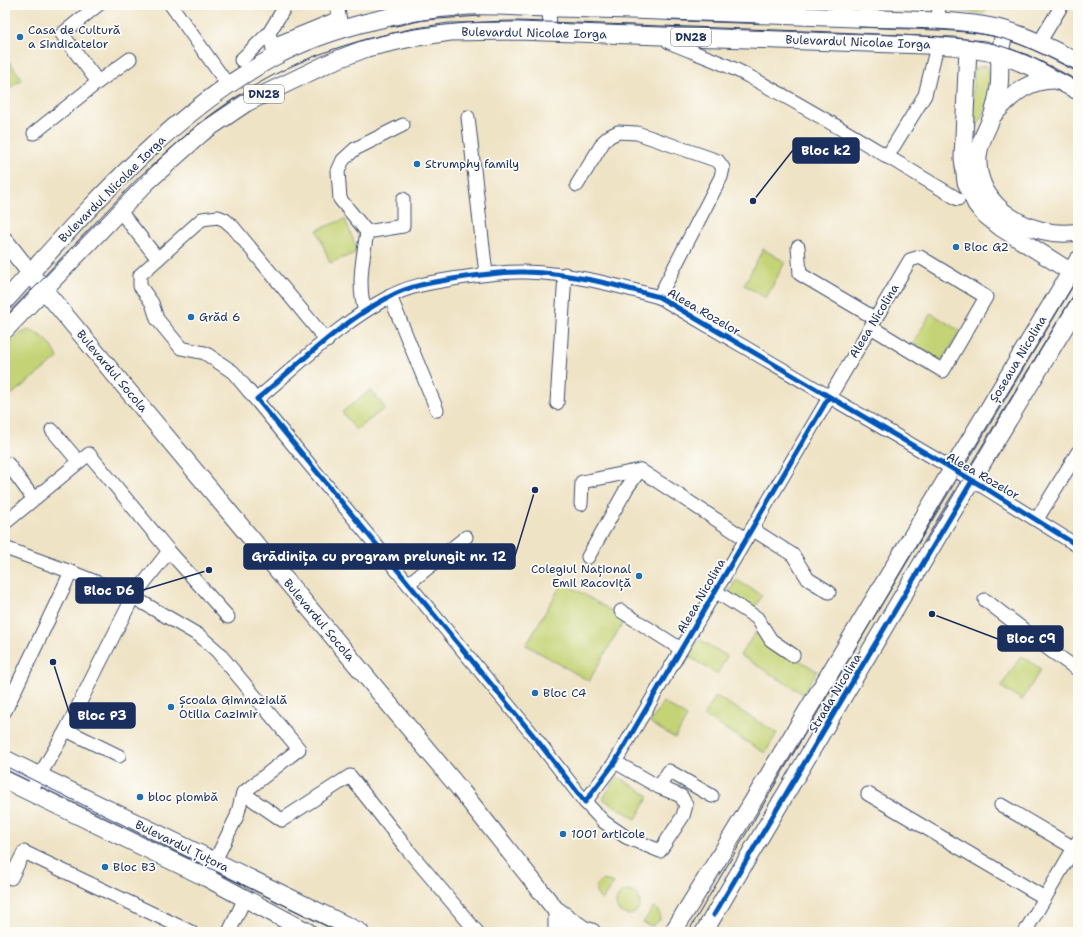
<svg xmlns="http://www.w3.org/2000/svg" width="1083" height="937" font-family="'Shantell Sans',sans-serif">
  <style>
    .green { fill: #c4d375; stroke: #70816a }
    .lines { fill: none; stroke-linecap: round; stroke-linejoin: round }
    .minor-casing { stroke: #3b4a6d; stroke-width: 15 }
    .major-casing { stroke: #3b4a6d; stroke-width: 19 }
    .minor { stroke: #fff; stroke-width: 13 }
    .major { stroke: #fff; stroke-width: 17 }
    .tram { stroke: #1b2f5e; stroke-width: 1 }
    .cycleway-casing { stroke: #fdfcf7; stroke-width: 8 }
    .cycleway { stroke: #0057b8; stroke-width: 5 }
    .poi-dot { fill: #1f6fb2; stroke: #fdfcf7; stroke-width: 1.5 }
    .labels { text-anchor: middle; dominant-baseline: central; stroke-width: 3.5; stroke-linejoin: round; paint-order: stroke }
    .shield { fill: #fdfcf7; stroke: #5f6c8c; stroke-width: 1 }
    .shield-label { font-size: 11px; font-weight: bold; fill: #1b2f5e }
    .poi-label { font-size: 12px; fill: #1b2f5e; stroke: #fdfcf7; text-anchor: start }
    .street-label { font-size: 12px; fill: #1b2f5e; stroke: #fdfcf7 }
    .leader { fill: none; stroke: #1b2f5e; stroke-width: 1.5 }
    .callout-dot { fill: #1b2f5e; stroke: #fdfcf7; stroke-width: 1.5 }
    .callout { fill: #1b2f5e; stroke: #1b2f5e; stroke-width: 1.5 }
    .callout-label { font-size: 13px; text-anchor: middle; font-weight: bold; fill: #fff }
  </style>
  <rect width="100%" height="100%" fill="#fdfcf7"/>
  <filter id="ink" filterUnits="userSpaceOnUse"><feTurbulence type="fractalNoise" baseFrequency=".025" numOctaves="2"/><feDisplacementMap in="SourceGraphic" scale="8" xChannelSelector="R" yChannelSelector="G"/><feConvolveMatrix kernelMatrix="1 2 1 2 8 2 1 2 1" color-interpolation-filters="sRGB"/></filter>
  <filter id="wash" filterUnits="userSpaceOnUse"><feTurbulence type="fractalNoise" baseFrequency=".012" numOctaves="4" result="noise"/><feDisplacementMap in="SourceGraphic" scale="16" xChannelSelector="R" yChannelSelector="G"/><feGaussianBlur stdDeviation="0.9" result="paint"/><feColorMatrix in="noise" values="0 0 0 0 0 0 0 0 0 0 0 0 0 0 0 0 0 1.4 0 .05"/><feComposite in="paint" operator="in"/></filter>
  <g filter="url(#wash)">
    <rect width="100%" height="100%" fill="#efe3c5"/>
    <!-- green -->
    <g class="green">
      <polygon points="950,5 989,5 984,14 948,9"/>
      <polygon points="5,56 22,79 5,92"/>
      <path d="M986,65c12,29 0,40 -12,67l-3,-1 3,-62z"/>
      <polygon points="345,219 358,252 330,263 317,230"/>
      <polygon points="763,249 785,262 766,298 744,285"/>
      <polygon points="931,313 960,331 942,361 913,343"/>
      <path d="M29,330c15,6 23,13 29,28l-46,36 -7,-8v-39l12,-12z"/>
      <polygon points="371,390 385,408 356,430 342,412"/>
      <polygon points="736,580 762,595 753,611 727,596"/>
      <polygon points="563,582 625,619 589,681 526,645"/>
      <polygon points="755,633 817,671 803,694 740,655"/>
      <polygon points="699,639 727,656 717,674 688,656"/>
      <polygon points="1021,656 1041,669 1022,700 1001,687"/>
      <polygon points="716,696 777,733 765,753 704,716"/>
      <polygon points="663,702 687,717 675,738 650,723"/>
      <polygon points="617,776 649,796 636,819 603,799"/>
      <path d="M604,880l10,3 -12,17c-9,-6 -8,-16 2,-20z"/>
      <circle cx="628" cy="903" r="12"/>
      <polygon points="654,906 660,914 660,920 652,926 643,923"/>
    </g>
  </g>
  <g filter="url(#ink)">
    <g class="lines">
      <defs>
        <g id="minor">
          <polyline points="98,5 62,34 98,82 130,59"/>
          <polyline points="171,5 228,85"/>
          <polyline points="337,5 341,26"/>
          <polyline points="549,5 550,32"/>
          <polyline points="843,17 844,5"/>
          <polyline points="938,21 939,5"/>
          <path d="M669,36v6c27,12 55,20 81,35 71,38 139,81 208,122"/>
          <polyline points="1039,43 1062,5"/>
          <polyline points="273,45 339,18"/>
          <polyline points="274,53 269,33 286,5"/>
          <polyline points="241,60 269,33"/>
          <polyline points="468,117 486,274"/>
          <polyline points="34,133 98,82"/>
          <polyline points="887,157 925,95 937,46"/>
          <polyline points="577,185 604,141 610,136 618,132 637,133 718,161 723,168 721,177 659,297"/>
          <polyline points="119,210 158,259"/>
          <polyline points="367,232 403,226 403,199"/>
          <polyline points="798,247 800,274 876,319"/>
          <polyline points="390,296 437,410"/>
          <path d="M365,311c-8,-26 -2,-53 2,-79l-27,-33 -2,-28 5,-11 12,-11 48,-24"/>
          <polyline points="327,341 233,227 225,220 218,217 202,219 140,275 140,286 152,303 157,319 181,348 205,353 233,372 533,735 585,802 604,822 626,837 660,851 683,816 686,805 681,796 659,787 615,762"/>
          <path d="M257,399c41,-34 84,-77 132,-102 21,-12 46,-15 70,-19 21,-3 44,-7 66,-6 47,1 90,13 134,25l323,189 96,60"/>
          <polyline points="557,403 565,274"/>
          <polyline points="79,462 89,454 169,551 228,617"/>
          <polyline points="8,464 33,498"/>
          <polyline points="581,504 582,482 640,470"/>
          <polyline points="1037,519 1078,452"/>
          <polyline points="5,523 79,462 52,430"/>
          <polyline points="752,529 793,555 808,579 829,592"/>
          <polyline points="5,548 71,572 133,597 200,636 217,651 299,749 243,793 237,816 211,869"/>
          <polyline points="588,557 627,488 640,470 746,539"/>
          <polyline points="408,584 466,537"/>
          <polyline points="715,591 757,618 771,640 793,655"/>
          <polyline points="985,600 1054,653 1078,670"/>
          <polyline points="621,611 681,649"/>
          <polyline points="5,711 71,572"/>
          <polyline points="66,730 119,756"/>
          <polyline points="659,787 669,771 712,796"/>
          <polyline points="30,792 66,730 133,597 169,551"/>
          <polyline points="243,793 282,820 350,776 408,850 477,932"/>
          <polyline points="868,794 1045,898"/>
          <polyline points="585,802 615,762 910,260 920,257 986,297 943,371 871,327"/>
          <polyline points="1001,805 1074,848"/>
          <polyline points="11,878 24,852 191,932"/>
          <polyline points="229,932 245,898"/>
          <polyline points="1025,932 1078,841"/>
        </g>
        <g id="major">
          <path d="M1005,30c-2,8 -4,16 -5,24 -1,13 1,26 -2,39 -1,7 -3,14 -5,21 -5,15 -14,26 -15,43 -3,51 55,83 100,75"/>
          <polyline points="968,48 963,158 966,182 976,204 984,214 1000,227 1071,272"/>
          <path d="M993,115c20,-20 33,-36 64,-35"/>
          <polyline points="5,241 35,279 459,788 555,909 583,929 592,932"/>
          <path d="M5,301c80,-88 162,-186 269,-244 56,-30 132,-47 195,-51 30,-1 60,2 89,2 42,1 83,2 125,4 85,3 170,6 255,9 23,1 45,3 67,9 25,7 49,20 73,32"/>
          <polyline points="5,330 146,183 203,132 246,103 331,62 367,48 411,38 450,32 517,31 953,46 1000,54 1036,69 1078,91"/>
          <polyline points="5,759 360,932"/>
          <polyline points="5,780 207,878 308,932"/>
          <polyline points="557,932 557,914"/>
          <polyline points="673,932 726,846 1078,260"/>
          <polyline points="704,932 944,526 1078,305"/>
        </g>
      </defs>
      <!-- minor casing -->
      <use href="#minor" class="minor-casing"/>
      <!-- major casing -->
      <use href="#major" class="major-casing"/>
      <!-- minor -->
      <use href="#minor" class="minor"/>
      <!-- major -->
      <use href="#major" class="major"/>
      <!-- tram -->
      <g class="tram">
        <polyline points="668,20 759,23"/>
        <polyline points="391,27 424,20 480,16"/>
        <path d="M859,27c47,2 104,-1 149,13 24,8 47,20 70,31"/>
        <path d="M5,318c33,-34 66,-68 99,-102 40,-42 80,-84 128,-116 87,-59 182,-78 285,-79l316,11 109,5 44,4 42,14 50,27"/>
        <polyline points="925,543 1078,288"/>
        <polyline points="5,766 338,932"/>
        <polyline points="688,932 959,473 1078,277"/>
      </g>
      <defs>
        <g id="cycleway">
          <path d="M829,397l-214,365 -30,40 -52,-67 -276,-336c41,-34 84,-77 132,-102 21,-12 46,-15 70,-19 21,-3 44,-7 66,-6 47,1 90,13 134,25l323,189 96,60"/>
          <polyline points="714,915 972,481"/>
        </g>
      </defs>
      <!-- cycleway casing -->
      <use href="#cycleway" class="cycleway-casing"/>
      <!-- cycleway -->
      <use href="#cycleway" class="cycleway"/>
    </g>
  </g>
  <!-- markers -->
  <g class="poi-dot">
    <circle cx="20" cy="37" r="4"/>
    <circle cx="417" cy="164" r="4"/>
    <circle cx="956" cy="247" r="4"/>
    <circle cx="191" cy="317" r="4"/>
    <circle cx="639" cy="576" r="4"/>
    <circle cx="535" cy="693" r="4"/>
    <circle cx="171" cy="707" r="4"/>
    <circle cx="140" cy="797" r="4"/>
    <circle cx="563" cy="834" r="4"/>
    <circle cx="105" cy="867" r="4"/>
  </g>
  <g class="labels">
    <!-- shield labels -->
    <g class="shield">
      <rect x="671" y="28" width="40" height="18" rx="3"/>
      <rect x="244" y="85" width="40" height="18" rx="3"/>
    </g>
    <g class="shield-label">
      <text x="691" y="37">DN28</text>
      <text x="264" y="94">DN28</text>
    </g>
    <!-- poi labels -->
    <g class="poi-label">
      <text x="28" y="30">Casa de Cultură<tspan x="28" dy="14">a Sindicatelor</tspan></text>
      <text x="425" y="164">Strumphy family</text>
      <text x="964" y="247">Bloc G2</text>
      <text x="199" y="317">Grăd 6</text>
      <text x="631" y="569" text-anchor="end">Colegiul Național<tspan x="631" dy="14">Emil Racoviță</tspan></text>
      <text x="543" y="693">Bloc C4</text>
      <text x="179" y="700">Școala Gimnazială<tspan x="179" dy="14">Otilia Cazimir</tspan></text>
      <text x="148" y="797">bloc plombă</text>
      <text x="571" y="834">1001 articole</text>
      <text x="113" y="867">Bloc B3</text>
    </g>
    <!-- street labels -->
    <g class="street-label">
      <text transform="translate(534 33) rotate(1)">Bulevardul Nicolae Iorga</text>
      <text transform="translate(858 42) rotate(2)">Bulevardul Nicolae Iorga</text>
      <text transform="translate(112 189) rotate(-45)">Bulevardul Nicolae Iorga</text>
      <text transform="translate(704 312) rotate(30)">Aleea Rozelor</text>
      <text transform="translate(874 321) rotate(-59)">Aleea Nicolina</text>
      <text transform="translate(1018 359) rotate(-59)">Șoseaua Nicolina</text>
      <text transform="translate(112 371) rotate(50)">Bulevardul Socola</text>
      <text transform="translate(983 476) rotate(30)">Aleea Rozelor</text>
      <text transform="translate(701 596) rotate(-60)">Aleea Nicolina</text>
      <text transform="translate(319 620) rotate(50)">Bulevardul Socola</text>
      <text transform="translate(835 693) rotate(-59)">Strada Nicolina</text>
      <text transform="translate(182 846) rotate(26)">Bulevardul Țuțora</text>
    </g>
  </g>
  <!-- callouts -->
  <path class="leader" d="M753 201L793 150M535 490L515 556M209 570L143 590M932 614L998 639M53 662L70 715"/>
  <g class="callout-dot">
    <circle cx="753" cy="201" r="4"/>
    <circle cx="535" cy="490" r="4"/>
    <circle cx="209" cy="570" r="4"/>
    <circle cx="932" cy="614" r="4"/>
    <circle cx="53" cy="662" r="4"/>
  </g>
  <g class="callout">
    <rect x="793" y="138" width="66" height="25" rx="4"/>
    <rect x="244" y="544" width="271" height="25" rx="4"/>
    <rect x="76" y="578" width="67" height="25" rx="4"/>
    <rect x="998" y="626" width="65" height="25" rx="4"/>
    <rect x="70" y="703" width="65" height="25" rx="4"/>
  </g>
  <g class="callout-label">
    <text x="826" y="155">Bloc k2</text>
    <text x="379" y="561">Grădinița cu program prelungit nr. 12</text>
    <text x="109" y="595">Bloc D6</text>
    <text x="1031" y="643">Bloc C9</text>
    <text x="102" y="720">Bloc P3</text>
  </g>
  <!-- margin -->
  <rect width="1083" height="937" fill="none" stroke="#fdfcf7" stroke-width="20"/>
</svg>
